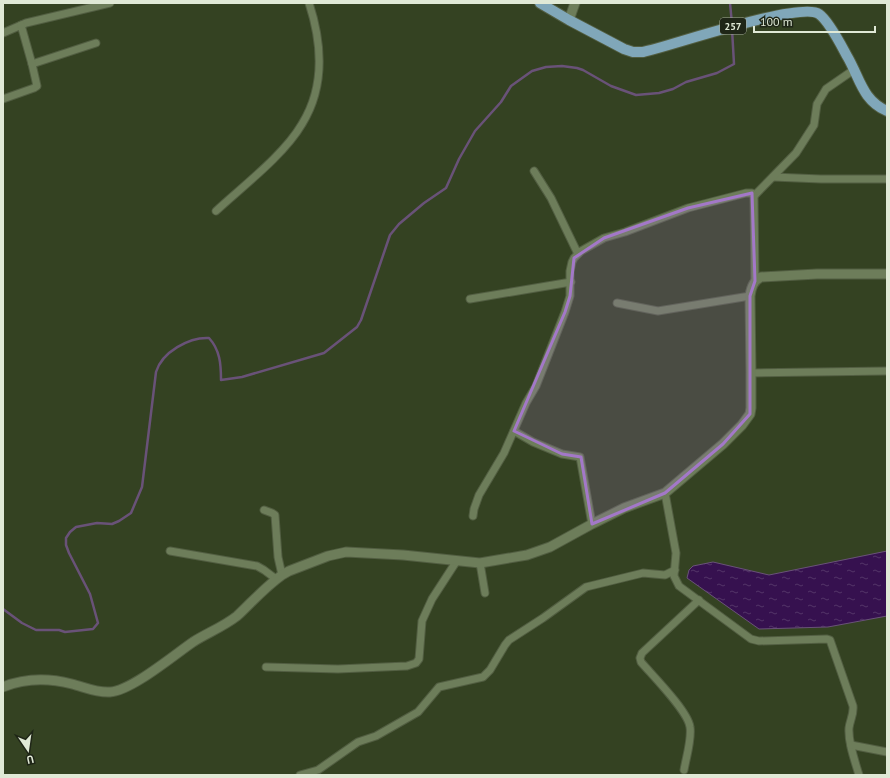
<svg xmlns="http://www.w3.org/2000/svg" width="890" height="778" font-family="'PT Sans',sans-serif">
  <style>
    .water { fill: url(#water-ripples); stroke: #695278 }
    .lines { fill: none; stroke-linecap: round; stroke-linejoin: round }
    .stream { stroke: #695278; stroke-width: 2.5 }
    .minor-casing { stroke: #525e42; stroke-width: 9 }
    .tertiary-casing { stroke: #525e42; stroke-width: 11 }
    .primary-casing { stroke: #525e42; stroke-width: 12 }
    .minor { stroke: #6d7d5a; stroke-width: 7 }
    .tertiary { stroke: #6d7d5a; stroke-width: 9 }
    .primary { stroke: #80a7b9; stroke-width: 10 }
    .marked { fill: #a378c8; fill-opacity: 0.2; stroke: #a378c8; stroke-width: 3; stroke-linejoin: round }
    .labels { text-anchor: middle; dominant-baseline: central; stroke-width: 3; stroke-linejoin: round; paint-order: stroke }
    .shield { fill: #1f2617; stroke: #a6ae9d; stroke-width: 1 }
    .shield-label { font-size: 10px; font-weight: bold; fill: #e0e9d6 }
  </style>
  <defs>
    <pattern id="water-ripples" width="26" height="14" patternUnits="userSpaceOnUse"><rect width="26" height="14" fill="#36114f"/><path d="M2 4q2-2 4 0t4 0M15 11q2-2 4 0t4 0" fill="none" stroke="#533468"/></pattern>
  </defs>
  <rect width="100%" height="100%" fill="#344222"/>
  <!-- water -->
  <polygon class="water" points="887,551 887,616 828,627 759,629 687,578 689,570 693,566 713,562 769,575"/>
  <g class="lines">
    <!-- stream -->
    <g class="stream">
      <polyline points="730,3 732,24"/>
      <path d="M3,609l19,14 14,7h23l6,2 28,-3 5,-6 -8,-29 -21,-41 -3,-8v-7l4,-6 6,-5 21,-4 15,1 7,-3 12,-8 11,-26 14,-115c6,-20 33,-35 53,-34 11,12 12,26 12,42l21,-3 82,-24 33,-26 4,-7 29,-85 9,-11 25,-21 22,-15 13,-29 16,-28 26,-29 10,-16 21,-15 14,-4 16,-1 15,2 6,2 28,16 25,9 23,-2 14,-4 13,-7 31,-9 17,-9 -2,-35"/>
    </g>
    <defs>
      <g id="minor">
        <polyline points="3,33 26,23 110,3"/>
        <polyline points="32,64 96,43"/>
        <polyline points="3,99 34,88 37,86 32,64 21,25"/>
        <polyline points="534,171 551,198 578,254"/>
        <polyline points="773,177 821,179 887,179"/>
        <polyline points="754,196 796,153 814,125 817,104 826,89 855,69"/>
        <path d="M216,211c27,-25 68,-56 86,-87 23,-37 20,-81 7,-121"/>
        <polyline points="470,299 571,282"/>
        <polyline points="617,303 658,311 750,296"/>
        <polyline points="751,373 887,371"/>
        <polyline points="514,431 533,442 562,454 580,457 592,524"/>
        <path d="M665,493l11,60 -2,23 5,10 72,53 8,2 68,-2 3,1 23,66c1,8 -3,14 -4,22 -1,15 6,33 10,47"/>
        <polyline points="264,510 272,513 275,515 278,557 282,575"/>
        <polyline points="473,516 474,509 479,495 504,453 526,403 536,386 565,312 570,296 570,271 572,262 574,258 581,251 604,238 625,232 688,208 746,193 752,193 754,196 755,281"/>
        <polyline points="170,551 257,566 264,570 276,579"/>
        <polyline points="480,563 485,593"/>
        <polyline points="266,667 338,669 407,666 416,663 419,659 422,621 432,599 456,562"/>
        <polyline points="851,745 887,752"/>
        <path d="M684,770c2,-12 8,-31 6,-43 -2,-16 -38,-52 -49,-65l-1,-4 2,-5 57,-53"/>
        <polyline points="300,775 318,770 358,742 376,736 418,712 439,687 483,677 490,670 505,645 509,640 543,618 586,587 643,573 665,575 675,570"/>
      </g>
      <g id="tertiary">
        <polyline points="569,20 575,3"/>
        <path d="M3,687c22,-9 46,-9 69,-3 12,3 25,9 38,8 21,-1 64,-37 83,-50 14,-9 30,-15 44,-26 15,-14 28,-29 45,-41l7,-4 39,-15 18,-4 57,3 77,8 47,-8 23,-8 42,-23 32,-16 41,-15 58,-49 19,-19 8,-11 1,-6v-35l-1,-77c1,-8 3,-15 11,-19l56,-3h70"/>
      </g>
      <path id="primary" d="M540,3l29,17 55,29 9,3h10c28,-6 158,-51 176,-38 10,7 22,31 28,42 13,22 15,44 40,55"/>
    </defs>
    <!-- minor casing -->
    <use href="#minor" class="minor-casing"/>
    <!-- tertiary casing -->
    <use href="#tertiary" class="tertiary-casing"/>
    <!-- primary casing -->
    <use href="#primary" class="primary-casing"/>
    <!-- minor -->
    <use href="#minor" class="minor"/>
    <!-- tertiary -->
    <use href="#tertiary" class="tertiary"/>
    <!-- primary -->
    <use href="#primary" class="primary"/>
  </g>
  <!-- marked area -->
  <path class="marked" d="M752,193l3,88 -5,15v118l-27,30 -58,49 -73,31 -11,-67 -19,-3 -48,-23 51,-119 5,-16 4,-38 30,-20 84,-30z"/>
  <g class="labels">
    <!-- shield labels -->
    <rect class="shield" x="720" y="18" width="26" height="16" rx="3"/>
    <g class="shield-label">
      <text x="733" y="26">257</text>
    </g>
  </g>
  <!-- border -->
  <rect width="890" height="778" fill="none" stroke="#e0e9d6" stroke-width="8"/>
  <!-- north arrow -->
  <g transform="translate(28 750) rotate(167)" stroke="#1f2617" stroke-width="3" paint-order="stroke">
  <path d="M0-3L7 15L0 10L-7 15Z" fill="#e0e9d6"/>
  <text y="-6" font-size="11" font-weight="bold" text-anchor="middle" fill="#e0e9d6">U</text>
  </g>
  <!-- scale -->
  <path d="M754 26v6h121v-6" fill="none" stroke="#e0e9d6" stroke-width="2"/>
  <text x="760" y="26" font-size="12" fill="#e0e9d6" stroke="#1f2617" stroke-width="3" paint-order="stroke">100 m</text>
</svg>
